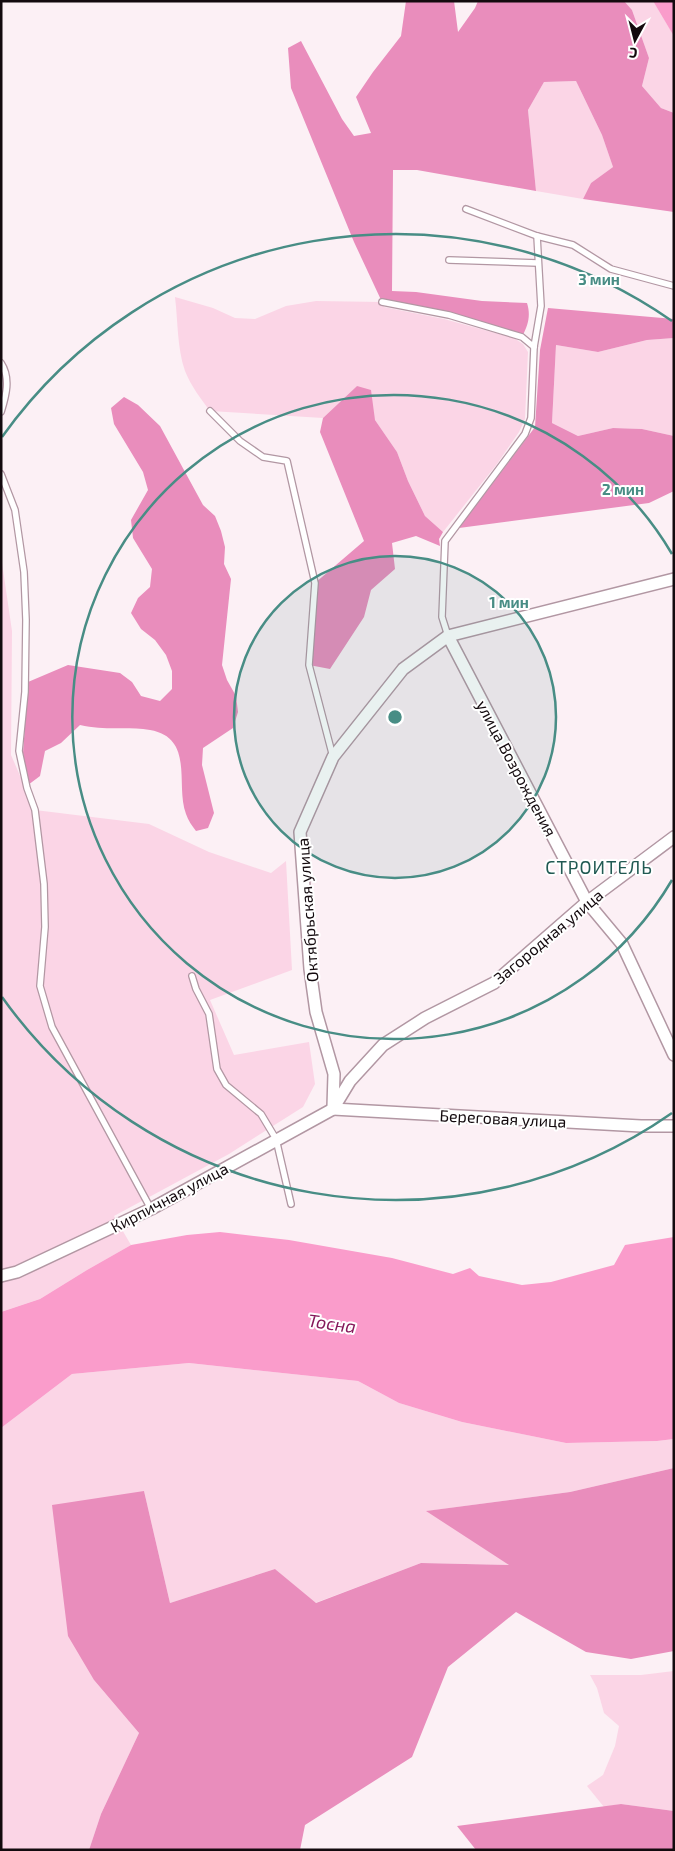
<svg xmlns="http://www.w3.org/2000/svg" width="675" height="1851" font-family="'Exo 2',sans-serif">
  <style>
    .green { fill: #fbd5e6 }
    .forest { fill: #e98dbc }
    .water { fill: #fa9ccb }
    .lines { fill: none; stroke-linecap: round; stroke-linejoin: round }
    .lane-casing { stroke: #b297a3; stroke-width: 8 }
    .street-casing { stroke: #b297a3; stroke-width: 14 }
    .lane { stroke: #fff; stroke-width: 5.5 }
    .street { stroke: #fff; stroke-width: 11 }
    .ring { fill: none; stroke: #488d85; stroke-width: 2.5 }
    .labels { text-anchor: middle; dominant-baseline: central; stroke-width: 4; stroke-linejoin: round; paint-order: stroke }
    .street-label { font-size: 16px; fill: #130a0e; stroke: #fff }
    .neighbourhood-label { font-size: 18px; letter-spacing: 1px; fill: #215a53; stroke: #fff }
    .water-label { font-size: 18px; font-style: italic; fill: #85195b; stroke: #fff }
    .centre { fill: #488d85; stroke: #fff; stroke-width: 2.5 }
    .ring-label { font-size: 15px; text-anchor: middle; font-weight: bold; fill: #488d85; stroke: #fff; stroke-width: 4; stroke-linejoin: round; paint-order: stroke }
  </style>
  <rect width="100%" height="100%" fill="#fcf0f5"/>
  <!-- green -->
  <g class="green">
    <polygon points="624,1 653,1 674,36 674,113 661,108 642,86 649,58 632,10"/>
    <polygon points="576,81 602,135 613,167 591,183 583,199 536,191 528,110 544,82"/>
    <path d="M175,297l38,11 22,10 20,1 31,-13 30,-5 66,1 2,5 60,12 70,19 9,6 5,8 -3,67 -6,13 -22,32 -54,68 -18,-16 -17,-35 -11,-29 -22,-32 -18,-34 -34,32 -113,-7c-9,-12 -19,-25 -25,-40 -8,-23 -7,-50 -10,-74z"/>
    <polygon points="674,338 674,436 642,429 613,428 578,436 552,423 556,345 598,352 647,340"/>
    <polygon points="1,556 12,631 11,755 35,810 149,824 209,852 271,873 286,861 292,970 210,1000 234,1055 309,1042 315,1084 303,1107 229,1154 114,1216 131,1245 87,1270 40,1299 1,1312"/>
    <polygon points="189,1363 358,1381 399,1403 462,1422 566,1443 657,1441 674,1439 674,1468 570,1492 427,1511 510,1565 421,1563 315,1603 275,1569 170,1603 144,1491 94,1680 139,1733 101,1814 89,1850 1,1850 1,1428 72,1374"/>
    <polygon points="674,1671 674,1811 621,1804 604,1807 587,1786 603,1775 615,1746 619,1726 604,1713 597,1688 590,1675 641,1675"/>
  </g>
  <!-- forest -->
  <g class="forest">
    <path d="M406,1h48l4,31 17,-24 3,-7h146l8,9 17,48 -7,28 19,22 13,5v99l-91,-13 8,-16 22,-16 -11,-32 -26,-54 -32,1 -16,28 8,81 -119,-21h-24l-1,121 24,1 66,9 45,2c4,13 1,22 -5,34l-73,-22 -67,-13 -28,-60 -63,-154 -3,-40 13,-7 41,78 12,17 17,-3 -15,-36 17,-25 28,-36z"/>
    <polygon points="548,308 674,319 674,338 647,340 598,352 556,345 552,423 578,436 613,428 642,429 674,436 674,491 649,503 459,528 535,427 540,350"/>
    <polygon points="357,386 371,390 375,420 397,452 408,481 425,516 443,532 439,539 440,546 416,536 392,543 395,569 371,590 364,617 330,669 309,665 315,583 364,541 320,432 323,418"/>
    <path d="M124,397l14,8 22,21 43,79 12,11 6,15 4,16 -1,17 7,15 -9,86 5,15 9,16 2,16 -5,16 -30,20 -1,17 12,48 -6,15 -12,3c-4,-5 -8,-11 -10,-17 -11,-29 9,-76 -36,-84 -23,-4 -45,1 -70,-5l-19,18 -16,8 -5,25 -12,9 -5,-32 5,-71 40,-17 52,8 12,9 9,14 19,5 12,-12v-18l-6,-16 -11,-15 -14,-11 -10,-16 7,-15 12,-11 2,-18 -19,-31 -2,-18 17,-30 -5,-18 -29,-48 -3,-16z"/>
    <polygon points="674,1468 674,1651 631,1659 586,1652 516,1612 448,1667 412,1757 305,1825 300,1850 89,1850 101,1814 139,1733 94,1680 68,1636 52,1505 144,1491 170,1603 275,1569 316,1603 421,1563 509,1565 426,1511 570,1492"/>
    <polygon points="621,1804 674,1811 674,1850 476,1850 457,1826"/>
  </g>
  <!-- water -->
  <g class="water">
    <polygon points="653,1 674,1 674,36 672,33"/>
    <polygon points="220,1232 289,1240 392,1258 453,1274 470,1268 479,1276 522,1285 551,1282 614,1265 625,1245 674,1237 674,1439 657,1441 566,1443 462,1422 399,1403 358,1381 189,1363 72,1374 1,1428 1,1312 40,1299 87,1270 131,1245 187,1235"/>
  </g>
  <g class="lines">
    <defs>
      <g id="lane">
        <polyline points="466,209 537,236 573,245 611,269 674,286"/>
        <polyline points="449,260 538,263"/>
        <polyline points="382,302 449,315 522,337 534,347"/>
        <path d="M1,363c10,15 5,33 0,49"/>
        <polyline points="210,411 240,441 263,457 287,461 315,583 309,665 333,757"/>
        <polyline points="1,474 15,510 24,572 26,620 25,692 19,751 27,788 35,810 44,884 45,927 40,986 52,1027 151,1209"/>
        <polyline points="448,636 442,617 445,541 525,434 531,418 534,347 541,306 537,236"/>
        <polyline points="192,976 196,989 209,1014 217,1069 226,1085 261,1114 276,1139 291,1204"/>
      </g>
      <g id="street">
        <polyline points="448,636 587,902 622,944 674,1055"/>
        <polyline points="333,1107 334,1074 316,1012 310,969 300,832 333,757 403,669 448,636 674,579"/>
        <polyline points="333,1109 641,1126 674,1126"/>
        <polyline points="1,1276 17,1272 151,1209 333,1109 350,1081 383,1045 425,1018 494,983 587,902 674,837"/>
      </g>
    </defs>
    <!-- lane casing -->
    <use href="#lane" class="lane-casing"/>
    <!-- street casing -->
    <use href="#street" class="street-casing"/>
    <!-- lane -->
    <use href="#lane" class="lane"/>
    <!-- street -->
    <use href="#street" class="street"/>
  </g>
  <!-- distance rings -->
  <circle cx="395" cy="717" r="161" fill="#488d85" fill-opacity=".12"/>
  <g class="ring">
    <circle cx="395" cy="717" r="161"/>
    <path d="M672 880A322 322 0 1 1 672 554"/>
    <path d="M672 1113A483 483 0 0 1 2 997M2 437A483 483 0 0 1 672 321"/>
  </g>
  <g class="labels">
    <!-- street labels -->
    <g class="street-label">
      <text transform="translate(517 768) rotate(62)">улица Возрождения</text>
      <text transform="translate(307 910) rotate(-94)">Октябрьская улица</text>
      <text transform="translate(548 936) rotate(-40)">Загородная улица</text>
      <text transform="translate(503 1118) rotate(3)">Береговая улица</text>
      <text transform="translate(169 1197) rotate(-28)">Кирпичная улица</text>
    </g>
    <!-- neighbourhood labels -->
    <g class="neighbourhood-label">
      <text x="599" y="867">СТРОИТЕЛЬ</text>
    </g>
    <!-- water labels -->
    <g class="water-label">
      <text transform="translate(332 1323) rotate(8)">Тосна</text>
    </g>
  </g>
  <circle cx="395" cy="717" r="8" class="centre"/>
  <g class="ring-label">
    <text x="599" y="285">3 мин</text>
    <text x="623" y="495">2 мин</text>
    <text x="509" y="608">1 мин</text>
  </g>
  <!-- border -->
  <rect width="675" height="1851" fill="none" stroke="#130a0e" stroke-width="5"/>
  <!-- north arrow -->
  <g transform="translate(635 40) rotate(187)" stroke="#ffffff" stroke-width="4" paint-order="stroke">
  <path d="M0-4L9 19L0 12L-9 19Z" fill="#130a0e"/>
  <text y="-8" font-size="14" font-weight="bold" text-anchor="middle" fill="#130a0e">С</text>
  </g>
</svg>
